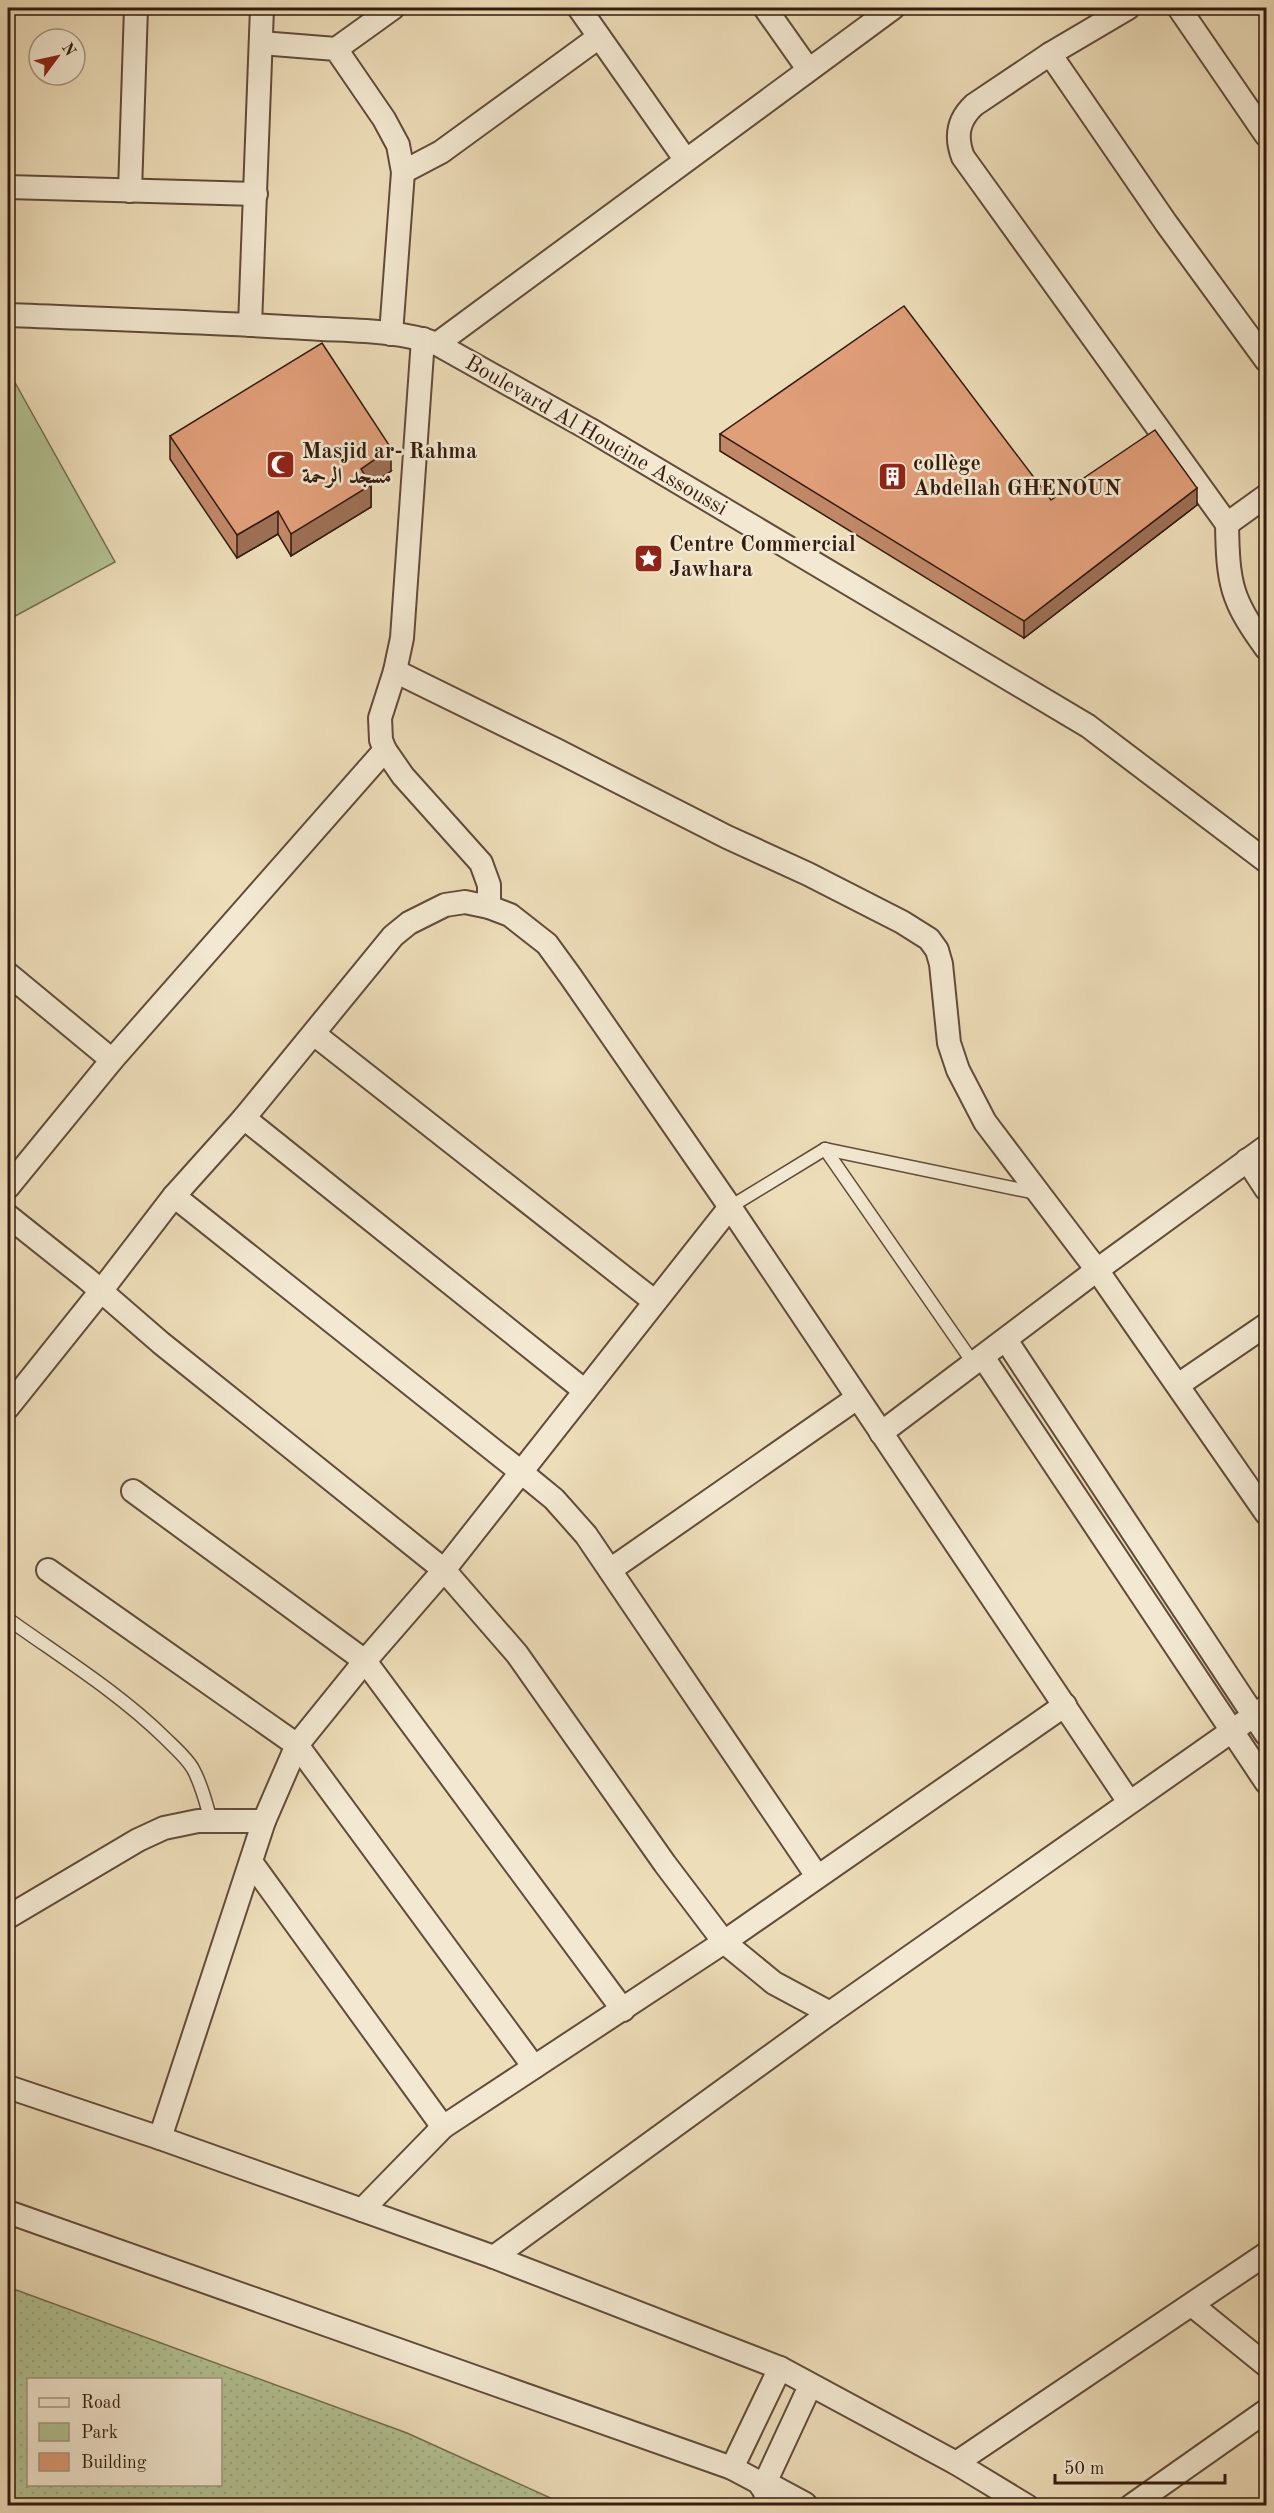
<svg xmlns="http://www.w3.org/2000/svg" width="1274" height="2513" font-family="'Old Standard TT',Amiri,serif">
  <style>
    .grass { fill: url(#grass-dots); stroke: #736e51; stroke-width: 1.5; fill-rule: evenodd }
    .park { fill: #b3c293; stroke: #736e51; stroke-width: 1.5 }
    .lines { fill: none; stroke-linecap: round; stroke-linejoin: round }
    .service-casing { stroke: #624b3a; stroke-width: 15 }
    .minor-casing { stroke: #624b3a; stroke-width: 26 }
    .tertiary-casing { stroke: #624b3a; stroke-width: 32 }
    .service { stroke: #f3e9d2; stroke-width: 12 }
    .minor { stroke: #f3e9d2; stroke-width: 22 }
    .tertiary { stroke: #f3e9d2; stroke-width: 28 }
    .wall { fill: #c18868; stroke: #331a0f; stroke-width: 1.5 }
    .shaded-wall { fill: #9d6f55; stroke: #331a0f; stroke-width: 1.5 }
    .building { fill: #e09e79; stroke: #331a0f; stroke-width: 1.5 }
    .labels { text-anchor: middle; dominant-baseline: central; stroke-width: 5; stroke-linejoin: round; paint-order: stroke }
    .street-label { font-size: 22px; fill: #331a0f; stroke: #f3e9d2 }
    .poi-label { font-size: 22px; font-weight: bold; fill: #331a0f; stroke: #f3e9d2; text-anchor: start }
  </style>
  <defs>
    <pattern id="grass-dots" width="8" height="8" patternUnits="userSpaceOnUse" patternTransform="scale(1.5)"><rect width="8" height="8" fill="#b3c293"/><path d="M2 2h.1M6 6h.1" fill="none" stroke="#9aa67e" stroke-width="1.8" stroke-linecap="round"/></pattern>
  </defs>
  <rect width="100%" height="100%" fill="#edddb9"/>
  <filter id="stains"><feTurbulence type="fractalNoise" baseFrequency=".00333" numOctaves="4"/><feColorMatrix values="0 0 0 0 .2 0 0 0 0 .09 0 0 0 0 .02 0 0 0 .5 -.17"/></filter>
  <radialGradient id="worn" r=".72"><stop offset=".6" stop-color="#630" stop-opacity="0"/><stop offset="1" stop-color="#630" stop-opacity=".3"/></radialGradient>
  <!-- grass -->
  <path class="grass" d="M8,2287l399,146 159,72h-558zM28,2380h192v104h-192z"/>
  <!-- park -->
  <polygon class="park" points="8,370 115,562 8,620"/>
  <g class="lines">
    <defs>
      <g id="service">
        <polyline points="825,1149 974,1364"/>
        <polyline points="730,1207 825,1149 1036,1193"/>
        <path d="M8,1619c53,38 110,73 157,119 9,9 22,20 28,31 9,16 13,34 18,52"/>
      </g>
      <g id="minor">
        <polyline points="579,8 685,159"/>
        <polyline points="765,8 808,69"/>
        <path d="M1128,8l-78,46 -76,51c-16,15 -19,31 -11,52l264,367c1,60 4,76 39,124"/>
        <polyline points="1179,8 1266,135"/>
        <polyline points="261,43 336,49 384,119 398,145 403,172 391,334"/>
        <polyline points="336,49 393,8"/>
        <polyline points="1050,54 1166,223 1266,360"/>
        <polyline points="403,172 441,152 599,37"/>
        <polyline points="8,187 256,194"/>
        <polyline points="130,191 136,8"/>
        <path d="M8,315c99,4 198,7 297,13 43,3 91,1 132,16l152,85 499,297 178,135"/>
        <polyline points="250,325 262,8"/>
        <polyline points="423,339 402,638 395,671 380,718 381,740 385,750 403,776 481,863 489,885 489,907"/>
        <polyline points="437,344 893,8"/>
        <polyline points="1227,524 1266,496"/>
        <polyline points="395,671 556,750 727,837 808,874 902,922 929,939 937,950 941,964 949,1043 958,1070 985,1122 1097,1270 1266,1513"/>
        <polyline points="8,974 112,1060"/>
        <polyline points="314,1034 654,1301"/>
        <polyline points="244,1118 585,1391"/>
        <polyline points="1247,1160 1266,1189"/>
        <polyline points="8,1187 112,1060 385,750"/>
        <polyline points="174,1196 521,1472 554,1499 586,1535 817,1876"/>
        <polyline points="8,1216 86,1278 161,1343 444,1570 517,1654 665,1864 724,1942 774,1983 830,2013"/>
        <polyline points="1006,1340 1266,1734"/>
        <polyline points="983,1357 1266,1782"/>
        <polyline points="1178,1385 1266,1325"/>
        <polyline points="8,1407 101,1291 174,1196 244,1118 393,936 409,923 445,905 465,902 489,907 510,915 547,944 571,977 730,1207 1129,1802"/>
        <polyline points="881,1433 1097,1270 1266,1147"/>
        <polyline points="133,1491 365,1661 623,2010"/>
        <polyline points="48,1570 297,1745 534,2067"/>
        <polyline points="610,1570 857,1398"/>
        <polyline points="251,1862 443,2127"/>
        <polyline points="8,1917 138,1840 164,1828 198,1821 264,1821"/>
        <polyline points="8,2087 160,2138 494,2257 780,2368 956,2463 1027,2506"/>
        <polyline points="160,2138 264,1821 297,1745 365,1661 444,1570 730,1207"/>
        <polyline points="362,2210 443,2127 724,1942 1065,1705"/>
        <polyline points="8,2212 732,2468 764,2485"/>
        <polyline points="494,2257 830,2013 1266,1707"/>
        <polyline points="1192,2305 1266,2365"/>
        <polyline points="956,2463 1266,2254"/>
        <polyline points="732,2468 780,2368"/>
        <polyline points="767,2506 764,2485 810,2386"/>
        <polyline points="1131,2506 1266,2411"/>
      </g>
      <polyline id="tertiary" points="764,2485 803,2506"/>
    </defs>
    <!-- service casing -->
    <use href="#service" class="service-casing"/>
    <!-- minor casing -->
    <use href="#minor" class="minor-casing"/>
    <!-- tertiary casing -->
    <use href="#tertiary" class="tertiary-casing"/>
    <!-- service -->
    <use href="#service" class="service"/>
    <!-- minor -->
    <use href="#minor" class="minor"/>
    <!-- tertiary -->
    <use href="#tertiary" class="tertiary"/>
  </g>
  <!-- wall -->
  <g class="wall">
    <polygon points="720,434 1051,500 1197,505 1024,638 720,451"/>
    <polygon points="170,436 391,471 371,484 371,507 291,556 278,534 237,558 170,459"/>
  </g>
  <!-- shaded-wall -->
  <g class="shaded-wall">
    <polygon points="391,448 391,471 369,486 371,485 371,507 291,556 291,534 361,469"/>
    <polygon points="1197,488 1197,505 1024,638 1024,621"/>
    <polygon points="278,511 278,534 237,558 237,535"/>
  </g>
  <!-- building -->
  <g class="building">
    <polygon points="904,306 1051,500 1155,430 1197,488 1024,621 720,434"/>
    <polygon points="322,343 391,448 361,469 371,485 291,534 278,511 237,535 170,436"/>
  </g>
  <!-- icons -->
  <defs>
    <symbol id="mosque-square" viewBox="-11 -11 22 22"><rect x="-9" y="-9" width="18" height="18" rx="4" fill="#8f2418" stroke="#f3e9d2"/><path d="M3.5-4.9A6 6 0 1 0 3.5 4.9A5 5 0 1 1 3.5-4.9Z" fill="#fff"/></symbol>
    <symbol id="building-square" viewBox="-11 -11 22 22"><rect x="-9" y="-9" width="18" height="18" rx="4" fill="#8f2418" stroke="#f3e9d2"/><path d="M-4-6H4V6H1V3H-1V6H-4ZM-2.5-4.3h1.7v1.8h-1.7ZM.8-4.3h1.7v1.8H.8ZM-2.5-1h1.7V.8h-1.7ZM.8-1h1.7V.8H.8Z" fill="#fff"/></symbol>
    <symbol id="sight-square" viewBox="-11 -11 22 22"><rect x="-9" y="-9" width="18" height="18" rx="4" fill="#8f2418" stroke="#f3e9d2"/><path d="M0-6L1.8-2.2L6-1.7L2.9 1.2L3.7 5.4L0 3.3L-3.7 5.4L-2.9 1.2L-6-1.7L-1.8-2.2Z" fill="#fff"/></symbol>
  </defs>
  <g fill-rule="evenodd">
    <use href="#mosque-square" x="264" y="448" width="33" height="33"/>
    <use href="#building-square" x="876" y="460" width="33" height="33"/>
    <use href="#sight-square" x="632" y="542" width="33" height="33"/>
  </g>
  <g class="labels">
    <!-- street labels -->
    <g class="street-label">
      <text transform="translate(596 436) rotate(30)">Boulevard Al Houcine Assoussi</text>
    </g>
    <!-- poi labels -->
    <g class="poi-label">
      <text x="302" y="452">Masjid ar- Rahma<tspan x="302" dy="25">مسجد الرحمة</tspan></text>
      <text x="913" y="464">collège<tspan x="913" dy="25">Abdellah GHENOUN</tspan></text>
      <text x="669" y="545">Centre Commercial<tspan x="669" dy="25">Jawhara</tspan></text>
    </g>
  </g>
  <!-- margin -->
  <rect width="1274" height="2513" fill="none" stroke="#edddb9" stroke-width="30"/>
  <rect x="9" y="9" width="1256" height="2495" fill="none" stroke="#331a0f" stroke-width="3"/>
  <rect x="15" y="15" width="1244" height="2483" fill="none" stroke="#331a0f" stroke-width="1.5"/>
  <!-- legend -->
  <rect x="27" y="2378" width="195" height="108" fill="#f3e9d2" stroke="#a69684" stroke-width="1.5"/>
  <rect x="39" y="2398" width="30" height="9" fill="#f3e9d2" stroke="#a69684" stroke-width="1.5"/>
  <text x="81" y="2408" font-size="18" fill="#331a0f">Road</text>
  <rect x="39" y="2423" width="30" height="18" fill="#b3c293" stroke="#a69684" stroke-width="1.5"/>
  <text x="81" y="2438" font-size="18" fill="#331a0f">Park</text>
  <rect x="39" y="2453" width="30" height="18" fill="#e09e79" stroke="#a69684" stroke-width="1.5"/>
  <text x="81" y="2468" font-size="18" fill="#331a0f">Building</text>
  <!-- north arrow -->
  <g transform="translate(57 57) rotate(57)"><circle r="28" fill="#f3e9d2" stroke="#a69684" stroke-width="1.5"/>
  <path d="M0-4.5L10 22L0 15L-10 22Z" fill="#8f2418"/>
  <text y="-9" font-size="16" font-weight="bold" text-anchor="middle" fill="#331a0f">N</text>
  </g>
  <!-- scale -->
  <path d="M1055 2474v9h170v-9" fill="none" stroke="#331a0f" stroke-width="3"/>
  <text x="1064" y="2474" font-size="18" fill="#331a0f" stroke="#f3e9d2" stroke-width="4.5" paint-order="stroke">50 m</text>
  <rect width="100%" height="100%" filter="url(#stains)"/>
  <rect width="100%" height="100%" fill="url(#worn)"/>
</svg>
